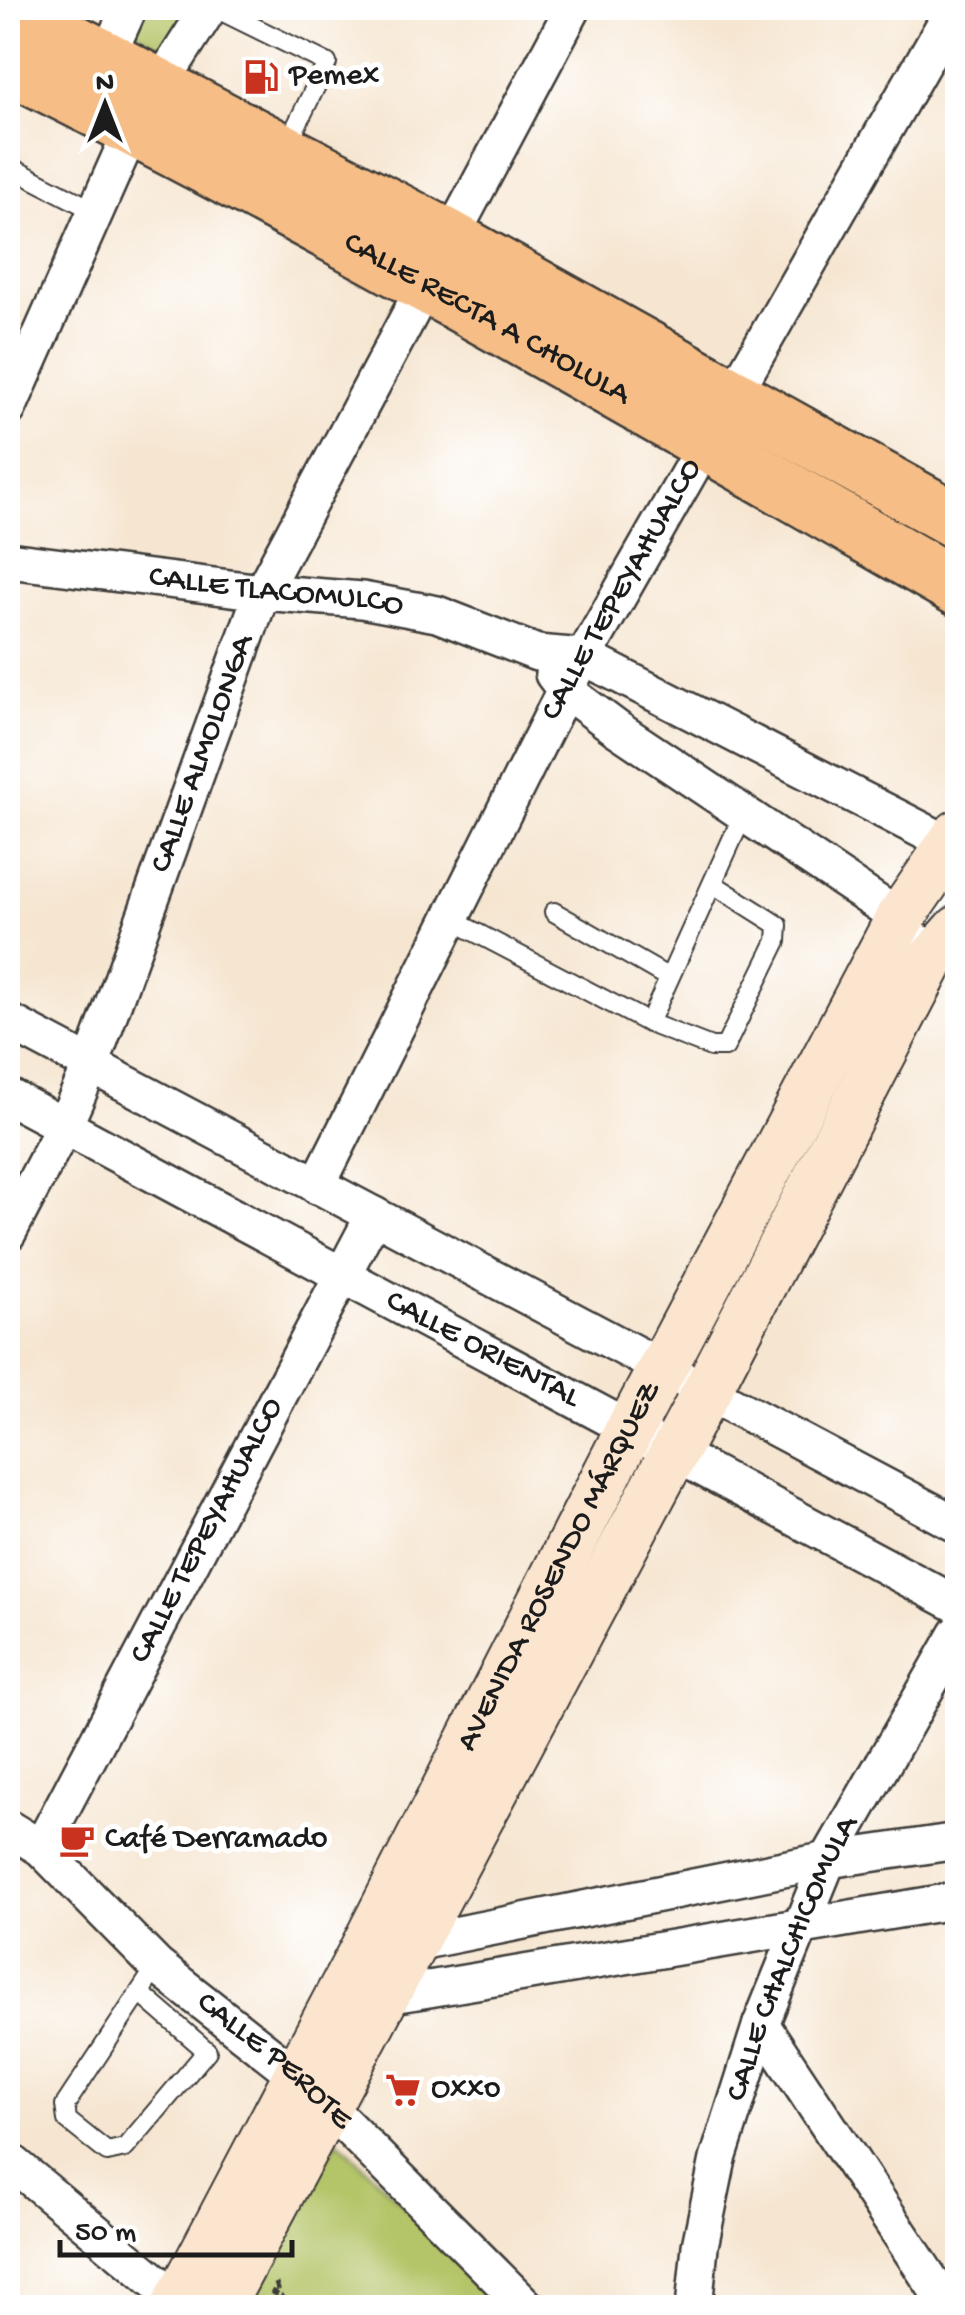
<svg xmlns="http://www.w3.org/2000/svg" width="965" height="2315" font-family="'Gochi Hand',sans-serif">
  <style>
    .green { fill: #b4c467; stroke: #687042; stroke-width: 2.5 }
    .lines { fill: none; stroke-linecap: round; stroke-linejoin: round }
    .service-casing { stroke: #3d3a37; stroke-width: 22 }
    .minor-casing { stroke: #3d3a37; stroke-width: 40 }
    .secondary-casing { stroke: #3d3a37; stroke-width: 52 }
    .primary-casing { stroke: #3d3a37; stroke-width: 60 }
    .path { stroke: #3d3a37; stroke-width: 5; stroke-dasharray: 8 8; stroke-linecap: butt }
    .service { stroke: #fff; stroke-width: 18 }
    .minor { stroke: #fff; stroke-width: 35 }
    .secondary { stroke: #fbe5cf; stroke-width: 48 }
    .primary { stroke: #f6be86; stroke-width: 55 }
    .labels { text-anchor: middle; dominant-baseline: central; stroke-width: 10; stroke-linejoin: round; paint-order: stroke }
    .poi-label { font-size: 32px; fill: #1c1c1c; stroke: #fff; text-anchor: start }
    .street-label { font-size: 32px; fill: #1c1c1c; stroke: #fff }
  </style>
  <rect width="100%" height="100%" fill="#fff"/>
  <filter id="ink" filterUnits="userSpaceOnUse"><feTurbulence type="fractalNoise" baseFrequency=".01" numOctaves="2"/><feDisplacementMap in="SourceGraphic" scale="20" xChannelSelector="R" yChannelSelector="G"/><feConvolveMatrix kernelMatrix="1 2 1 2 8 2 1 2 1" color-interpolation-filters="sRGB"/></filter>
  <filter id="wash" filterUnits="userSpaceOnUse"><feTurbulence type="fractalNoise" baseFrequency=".0048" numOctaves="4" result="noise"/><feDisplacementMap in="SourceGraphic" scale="40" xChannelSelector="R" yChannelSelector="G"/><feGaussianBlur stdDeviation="2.25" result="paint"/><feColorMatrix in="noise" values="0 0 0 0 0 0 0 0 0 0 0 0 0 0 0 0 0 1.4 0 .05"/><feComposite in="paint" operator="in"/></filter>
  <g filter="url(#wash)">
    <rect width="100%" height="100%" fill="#f6e6d1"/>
    <!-- green -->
    <g class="green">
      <polygon points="143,8 193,8 169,51 133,31"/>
      <polygon points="337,2140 509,2307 263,2308 253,2299"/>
    </g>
  </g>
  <g filter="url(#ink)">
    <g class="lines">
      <defs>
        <g id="service">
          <polyline points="215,8 327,63 286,147"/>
          <polyline points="8,166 95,211"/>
          <polyline points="554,912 669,978"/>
          <polyline points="450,919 649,1023 711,1047 725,1047 777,941 778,925 713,884"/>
          <polyline points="649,1023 744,813"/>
          <polyline points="140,1993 207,2051 125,2148 107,2152 67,2120 65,2105 157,1966"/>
        </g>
        <g id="minor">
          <polyline points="107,57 129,8"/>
          <polyline points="8,409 133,127 209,8"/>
          <path id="s1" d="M8,560l254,32 100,8 75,14 100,39 47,4 365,187"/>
          <polyline points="553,674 565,690 616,728 900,918 929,963"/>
          <polyline points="8,1021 958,1525"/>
          <path id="s2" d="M8,1096l950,509"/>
          <path id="s3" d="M317,1186l248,-496 389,-682"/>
          <path id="s4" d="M8,1233l56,-107 27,-61 171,-473 311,-584"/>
          <path id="s5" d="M8,1828l33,20 116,118 139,109 232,233"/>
          <path id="s6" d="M41,1848l333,-633"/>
          <polyline points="399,1946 828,1860 958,1841"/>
          <polyline points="369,1999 958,1900"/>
          <polyline points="761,2024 949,2308"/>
          <polyline points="8,2159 187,2308"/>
          <path id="s7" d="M694,2308l6,-62 18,-87 43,-135 67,-164 130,-227"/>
        </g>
        <g id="secondary">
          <path id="s8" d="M175,2308l187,-355 267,-522 271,-513 58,-84"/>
          <polyline points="219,2308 706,1392 929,963 958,930"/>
        </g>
        <g id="primary">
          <polyline points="8,8 449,238 958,522"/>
          <path id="s9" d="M8,65c323,160 637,343 950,523"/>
        </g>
      </defs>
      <!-- service casing -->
      <use href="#service" class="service-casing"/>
      <!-- minor casing -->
      <use href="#minor" class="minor-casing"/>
      <!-- secondary casing -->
      <use href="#secondary" class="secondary-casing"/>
      <!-- primary casing -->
      <use href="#primary" class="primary-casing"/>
      <!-- path -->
      <g class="path">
        <polyline points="271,2291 280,2296 276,2283"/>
        <polyline points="280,2296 294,2308"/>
      </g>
      <!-- service -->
      <use href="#service" class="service"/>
      <!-- minor -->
      <use href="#minor" class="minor"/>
      <!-- secondary -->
      <use href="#secondary" class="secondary"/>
      <!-- primary -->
      <use href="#primary" class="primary"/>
    </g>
  </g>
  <!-- icons -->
  <defs>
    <symbol id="fuel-bare" viewBox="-9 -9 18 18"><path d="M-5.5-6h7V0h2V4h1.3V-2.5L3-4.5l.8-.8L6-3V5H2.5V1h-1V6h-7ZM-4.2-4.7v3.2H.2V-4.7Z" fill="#c8321e" stroke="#fff" stroke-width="2.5" paint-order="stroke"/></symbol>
    <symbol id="cafe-bare" viewBox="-9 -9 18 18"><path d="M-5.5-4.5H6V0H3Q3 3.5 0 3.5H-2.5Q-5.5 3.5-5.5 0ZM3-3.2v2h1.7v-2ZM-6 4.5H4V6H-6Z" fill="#c8321e" stroke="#fff" stroke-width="2.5" paint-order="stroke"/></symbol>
    <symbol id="supermarket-bare" viewBox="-9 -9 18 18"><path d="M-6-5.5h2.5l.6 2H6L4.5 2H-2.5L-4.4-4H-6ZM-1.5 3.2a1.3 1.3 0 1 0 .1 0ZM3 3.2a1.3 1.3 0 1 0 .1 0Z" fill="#c8321e" stroke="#fff" stroke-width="2.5" paint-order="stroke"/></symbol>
  </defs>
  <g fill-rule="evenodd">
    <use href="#fuel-bare" x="236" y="52" width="50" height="50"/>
    <use href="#cafe-bare" x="52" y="1815" width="50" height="50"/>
    <use href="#supermarket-bare" x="378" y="2065" width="50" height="50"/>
  </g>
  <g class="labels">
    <!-- poi labels -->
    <g class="poi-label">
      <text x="289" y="77">Pemex</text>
      <text x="105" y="1840">Café Derramado</text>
      <text x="431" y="2090">Oxxo</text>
    </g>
    <!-- street labels -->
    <g class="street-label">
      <text stroke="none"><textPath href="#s9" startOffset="542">CALLE RECTA A CHOLULA</textPath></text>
      <text stroke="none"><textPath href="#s3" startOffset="670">CALLE TEPEYAHUALCO</textPath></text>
      <text stroke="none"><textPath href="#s1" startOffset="270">CALLE TLACOMULCO</textPath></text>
      <text stroke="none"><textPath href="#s4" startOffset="518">CALLE ALMOLONGA</textPath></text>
      <text stroke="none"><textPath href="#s2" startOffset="538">CALLE ORIENTAL</textPath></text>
      <text stroke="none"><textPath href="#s6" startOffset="358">CALLE TEPEYAHUALCO</textPath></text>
      <text stroke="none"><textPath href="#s8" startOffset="835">AVENIDA ROSENDO MÁRQUEZ</textPath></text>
      <text stroke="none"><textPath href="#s7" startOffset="365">CALLE CHALCHICOMULA</textPath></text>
      <text stroke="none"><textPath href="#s5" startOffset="355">CALLE PEROTE</textPath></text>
    </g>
  </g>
  <!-- margin -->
  <rect width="965" height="2315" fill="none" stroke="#fff" stroke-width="40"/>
  <!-- north arrow -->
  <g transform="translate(105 105)" stroke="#ffffff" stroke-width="8" paint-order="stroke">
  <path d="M0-8L18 38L0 25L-18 38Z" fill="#1c1c1c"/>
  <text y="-15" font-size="28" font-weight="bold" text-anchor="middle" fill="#1c1c1c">N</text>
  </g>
  <!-- scale -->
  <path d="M60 2240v15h232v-15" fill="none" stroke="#1c1c1c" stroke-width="5"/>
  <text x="75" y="2240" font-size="30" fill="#1c1c1c" stroke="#ffffff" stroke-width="8" paint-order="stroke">50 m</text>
</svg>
